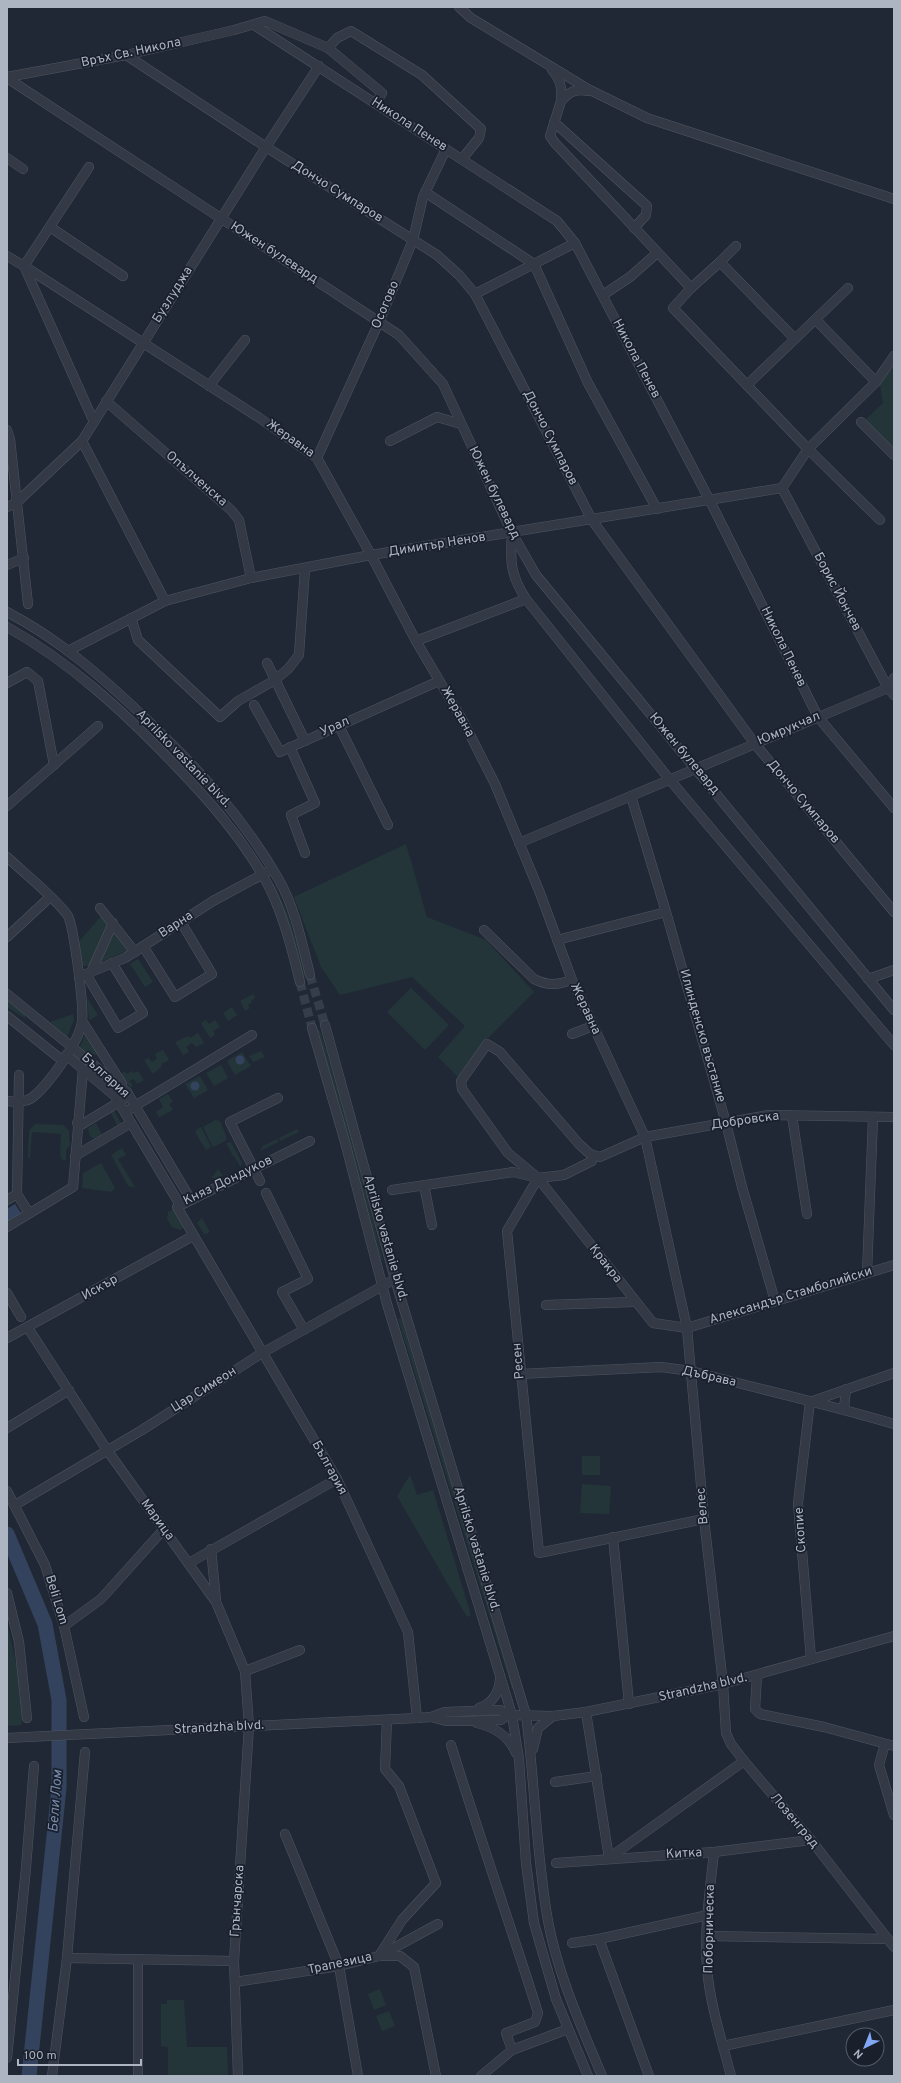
<svg xmlns="http://www.w3.org/2000/svg" width="901" height="2083" font-family="Overpass,sans-serif">
  <style>
    .green { fill: #233538 }
    .water { fill: #34435d }
    .lines { fill: none; stroke-linecap: round; stroke-linejoin: round }
    .river { stroke: #34435d; stroke-width: 15 }
    .minor-tunnel { stroke: #353d4b; stroke-width: 9; stroke-dasharray: 9 4.5; stroke-linecap: butt }
    .minor-casing { stroke: #4e5561; stroke-width: 10 }
    .minor { stroke: #333a46; stroke-width: 9 }
    .labels { text-anchor: middle; dominant-baseline: central; stroke-width: 3.5; stroke-linejoin: round; paint-order: stroke }
    .street-label { font-size: 13px; fill: #adb5c3; stroke: #191f2b }
    .water-label { font-size: 14px; font-style: italic; fill: #768aab; stroke: #191f2b }
  </style>
  <rect width="100%" height="100%" fill="#202836"/>
  <!-- green -->
  <g class="green">
    <polygon points="894,362 894,453 863,422 883,403 880,385"/>
    <polygon points="406,844 427,917 486,940 534,992 485,1041 458,1077 438,1057 465,1026 412,977 340,995 321,967 294,897"/>
    <polygon points="275,885 288,915 307,974 303,977 271,886"/>
    <polygon points="103,914 111,923 91,966 84,966 78,962 75,946"/>
    <polygon points="114,925 131,949 96,964"/>
    <polygon points="138,959 153,982 145,987 130,964"/>
    <polygon points="411,988 449,1025 425,1050 387,1012"/>
    <polygon points="253,994 255,998 251,1001 252,1003 248,1005 250,1008 245,1011 240,1001"/>
    <polygon points="87,998 98,1015 90,1020 89,1019"/>
    <polygon points="7,1000 24,1014 26,1019 7,1007"/>
    <polygon points="232,1007 237,1015 228,1021 223,1013"/>
    <polygon points="73,1014 74,1020 67,1037 50,1022"/>
    <polygon points="206,1020 209,1024 215,1020 220,1027 213,1031 215,1035 210,1038 201,1023"/>
    <polygon points="320,1030 352,1138 383,1260 381,1260 318,1031"/>
    <polygon points="86,1032 102,1056 86,1053 80,1047"/>
    <polygon points="198,1033 204,1043 196,1047 192,1043 186,1047 189,1052 183,1055 175,1042 188,1036 190,1038"/>
    <polygon points="163,1050 169,1060 161,1064 162,1066 153,1074 144,1060 149,1058 152,1062 157,1059 155,1054"/>
    <polygon points="261,1051 265,1057 253,1062 249,1056"/>
    <polygon points="242,1052 251,1066 235,1075 227,1061"/>
    <polygon points="221,1065 228,1078 214,1086 206,1073"/>
    <polygon points="125,1071 126,1074 132,1071 134,1073 138,1071 144,1080 137,1084 134,1079 130,1081 133,1086 130,1088 121,1074"/>
    <polygon points="200,1076 208,1090 194,1098 185,1084"/>
    <polygon points="168,1094 173,1102 169,1104 173,1110 159,1117 156,1112 163,1107 159,1099"/>
    <polygon points="114,1111 122,1125 118,1127 111,1113"/>
    <polygon points="215,1120 220,1121 227,1138 225,1141 213,1147 203,1127"/>
    <polygon points="96,1123 102,1135 94,1139 90,1136 88,1128"/>
    <polygon points="35,1124 63,1125 69,1131 70,1145 66,1150 66,1160 62,1160 60,1155 61,1134 32,1132 30,1159 28,1157 29,1131"/>
    <polygon points="201,1127 211,1147 206,1150 196,1134 196,1130"/>
    <polygon points="297,1129 299,1132 280,1141 279,1138"/>
    <polygon points="277,1139 278,1142 260,1151 263,1146"/>
    <polygon points="231,1142 242,1163 241,1166 240,1166 234,1156 233,1156 226,1143"/>
    <polygon points="122,1148 126,1155 118,1159 135,1187 128,1186 111,1155"/>
    <polygon points="101,1163 115,1188 111,1192 82,1188 83,1173"/>
    <polygon points="218,1169 223,1176 214,1180 212,1177"/>
    <polygon points="174,1209 184,1227 180,1230 172,1227 167,1219 168,1212"/>
    <polygon points="202,1218 210,1232 206,1234 204,1234 197,1223"/>
    <polygon points="401,1318 514,1688 512,1689 398,1319"/>
    <rect x="582" y="1456" width="18" height="19"/>
    <polygon points="410,1475 417,1495 433,1490 471,1615 467,1617 397,1496"/>
    <polygon points="582,1484 611,1486 609,1514 580,1513"/>
    <polygon points="7,1623 17,1668 23,1720 21,1725 7,1726"/>
    <polygon points="380,1989 386,2005 374,2010 368,1994"/>
    <polygon points="167,2000 184,2000 187,2047 227,2047 228,2076 168,2076 168,2047 161,2046 161,2004 167,2004"/>
    <polygon points="389,2011 395,2026 382,2031 376,2016"/>
  </g>
  <!-- water -->
  <g class="water">
    <circle cx="240" cy="1060" r="4.5"/>
    <circle cx="195" cy="1086" r="4.5"/>
    <polygon points="15,1204 21,1213 7,1222 7,1209"/>
  </g>
  <g class="lines">
    <!-- river -->
    <polyline class="river" points="7,1534 45,1624 59,1700 59,1788 29,2076"/>
    <!-- minor-tunnel -->
    <g class="minor-tunnel">
      <polyline points="310,975 325,1025"/>
      <polyline points="300,982 312,1028"/>
    </g>
    <defs>
      <g id="minor">
        <polyline points="459,7 471,18 588,89 647,118 894,199"/>
        <polyline points="254,25 557,221 575,243 710,501 818,717 894,808"/>
        <polyline points="328,48 337,38 351,31 422,75 481,129 479,138 462,159"/>
        <polyline points="126,55 266,147 437,255 459,275 475,294 592,520 755,744 894,912"/>
        <path d="M552,70c9,10 10,18 9,31 9,-10 14,-12 28,-10"/>
        <polyline points="7,77 126,55 234,30 265,21 328,48 382,93 376,103"/>
        <polyline points="7,78 399,335 443,384 512,533 536,575 894,1010"/>
        <polyline points="561,101 550,136 555,143 691,288 720,262 795,339"/>
        <polyline points="554,122 647,206 646,215 634,228"/>
        <polyline points="7,158 23,169"/>
        <polyline points="89,167 24,266 94,422"/>
        <polyline points="425,192 534,264 588,383 657,509"/>
        <polyline points="50,227 123,276"/>
        <polyline points="7,256 24,266 258,417 317,458 371,555 416,641 463,721 495,784 540,893 572,980 645,1137 687,1328 704,1519 723,1684 726,1733 731,1744 744,1761 811,1840 894,1947"/>
        <polyline points="720,262 736,246"/>
        <polyline points="691,288 673,308 808,449 880,520"/>
        <polyline points="475,294 575,243"/>
        <polyline points="603,295 630,277 657,253"/>
        <polyline points="816,320 876,382"/>
        <polyline points="747,385 848,288"/>
        <polyline points="209,386 245,340"/>
        <polyline points="106,401 231,510 239,520 251,578"/>
        <polyline points="861,422 894,455"/>
        <polyline points="7,430 10,439 28,604"/>
        <polyline points="82,441 165,601"/>
        <polyline points="390,441 437,417 461,424"/>
        <polyline points="317,458 379,322 413,240 423,197 446,149"/>
        <polyline points="782,488 888,688 894,695"/>
        <polyline points="782,488 808,449 876,382 894,356"/>
        <polyline points="7,507 16,503 82,441 266,147 319,66"/>
        <path d="M512,533c-2,27 -2,42 14,66l144,181 224,265"/>
        <polyline points="7,565 24,558"/>
        <path d="M7,612c52,27 95,65 137,105 52,49 99,100 135,163 16,28 23,63 31,95"/>
        <polyline points="131,618 138,640 220,717 238,701 275,680 288,669 299,655 305,569"/>
        <path d="M7,627c63,35 116,84 166,136 33,34 64,69 89,111 19,32 29,71 38,108"/>
        <polyline points="416,641 526,599"/>
        <polyline points="68,651 165,601 251,578 371,555 782,488"/>
        <polyline points="267,663 305,741"/>
        <polyline points="7,683 27,672 38,681 54,765"/>
        <polyline points="254,705 280,752 439,681"/>
        <polyline points="339,726 388,825"/>
        <polyline points="290,747 315,803 291,815 305,853"/>
        <polyline points="631,796 666,912 726,1123 742,1187 775,1301"/>
        <polyline points="7,806 98,726"/>
        <polyline points="519,843 888,688 894,678"/>
        <path d="M7,857c15,14 52,44 61,59 6,12 16,90 14,105 -2,20 -33,63 -49,76 -6,5 -18,5 -26,4"/>
        <polyline points="100,908 135,952"/>
        <path d="M484,930l50,49c14,7 23,6 38,1"/>
        <polyline points="7,937 50,897"/>
        <polyline points="557,940 666,912"/>
        <polyline points="143,946 175,997 212,974 181,922"/>
        <polyline points="91,972 113,923"/>
        <polyline points="86,974 118,1028 143,1013 112,963"/>
        <polyline points="79,977 125,958 213,901 267,872"/>
        <polyline points="868,979 894,970"/>
        <polyline points="7,994 127,1092 191,1200"/>
        <polyline points="7,1016 63,1061"/>
        <polyline points="82,1021 122,1084"/>
        <path d="M325,1025l70,254 131,436c9,68 10,139 22,206 10,54 33,105 54,155"/>
        <polyline points="312,1028 345,1142 387,1304 512,1715 519,1759 526,1863 534,1923 556,1999 588,2076"/>
        <polyline points="572,1034 593,1026"/>
        <polyline points="66,1055 115,1096 180,1205"/>
        <polyline points="130,1109 252,1035"/>
        <polyline points="792,1116 807,1214"/>
        <polyline points="894,1117 768,1115 645,1137 600,1157 590,1154 579,1144 500,1052 487,1044 461,1081 462,1089 508,1153 538,1178 653,1323 687,1328 894,1265"/>
        <polyline points="77,1123 81,1125 124,1099"/>
        <polyline points="310,1141 177,1207 337,1479 408,1632 417,1718"/>
        <polyline points="75,1156 131,1123"/>
        <polyline points="538,1178 507,1231 539,1553 704,1519"/>
        <polyline points="260,1181 230,1122 278,1098"/>
        <polyline points="424,1185 432,1225"/>
        <polyline points="392,1190 513,1172 538,1178 564,1175 592,1161"/>
        <polyline points="266,1193 308,1279 282,1292 304,1330"/>
        <polyline points="17,1194 29,1213"/>
        <polyline points="7,1200 17,1194 19,1075"/>
        <polyline points="7,1227 73,1187 83,1069"/>
        <polyline points="867,1273 873,1117"/>
        <polyline points="7,1293 21,1317"/>
        <polyline points="546,1305 634,1302"/>
        <polyline points="28,1328 107,1450 216,1602 245,1671 249,1726 234,1961 238,2076"/>
        <polyline points="7,1338 193,1236"/>
        <path d="M520,1374l141,-7 30,4c68,18 136,33 203,53"/>
        <polyline points="844,1409 846,1389"/>
        <polyline points="7,1428 69,1390"/>
        <polyline points="7,1491 45,1565 64,1626 84,1717"/>
        <polyline points="15,1505 142,1430 262,1353 395,1279"/>
        <polyline points="613,1537 629,1704"/>
        <polyline points="211,1549 216,1600"/>
        <polyline points="189,1563 337,1479"/>
        <polyline points="7,1593 19,1642 27,1718"/>
        <polyline points="64,1626 101,1599 164,1529"/>
        <polyline points="811,1659 798,1503 810,1402 894,1373"/>
        <polyline points="245,1671 300,1650"/>
        <polyline points="757,1675 755,1709 760,1714 824,1727 894,1746"/>
        <path d="M479,1708c14,-5 20,-15 21,-29"/>
        <polyline points="586,1712 609,1858 744,1761"/>
        <polyline points="431,1717 446,1721 468,1721 501,1720 508,1715 553,1716 586,1712 723,1684 894,1636"/>
        <path d="M477,1723c17,4 32,13 39,30"/>
        <polyline points="7,1738 417,1718 431,1717 445,1712 500,1710 508,1715"/>
        <polyline points="885,1744 879,1765 894,1815"/>
        <path d="M451,1745c28,90 59,179 87,268l-3,9 -29,11 6,17"/>
        <polyline points="533,1749 538,1728 553,1716"/>
        <polyline points="555,1782 597,1776"/>
        <polyline points="285,1834 339,1966 358,2076"/>
        <path d="M714,1852c-4,38 -10,78 -7,116 3,37 15,73 24,108"/>
        <polyline points="556,1863 714,1852 811,1840"/>
        <polyline points="707,1936 888,1939"/>
        <polyline points="599,1939 649,2076"/>
        <polyline points="572,1943 599,1939 708,1915"/>
        <polyline points="379,1956 402,1920 436,1883 399,1786 385,1769 387,1720"/>
        <polyline points="380,1956 400,1956 414,1967 436,2076"/>
        <polyline points="67,1958 234,1961"/>
        <polyline points="138,1959 138,2076"/>
        <polyline points="235,1982 339,1966 379,1956 438,1924"/>
        <polyline points="723,2046 894,2010"/>
        <polyline points="7,2058 26,1868 34,1766"/>
        <polyline points="52,2076 67,1958 85,1752"/>
        <polyline points="481,2076 512,2050 568,2029"/>
      </g>
    </defs>
    <!-- minor casing -->
    <use href="#minor" class="minor-casing"/>
    <!-- minor -->
    <use href="#minor" class="minor"/>
  </g>
  <g class="labels">
    <!-- street labels -->
    <g class="street-label">
      <text transform="translate(131 53) rotate(-12)">Връх Св. Никола</text>
      <text transform="translate(409 125) rotate(33)">Никола Пенев</text>
      <text transform="translate(337 192) rotate(32)">Дончо Сумпаров</text>
      <text transform="translate(274 253) rotate(33)">Южен булевард</text>
      <text transform="translate(173 295) rotate(-58)">Бузлуджа</text>
      <text transform="translate(386 305) rotate(-67)">Осогово</text>
      <text transform="translate(636 359) rotate(62)">Никола Пенев</text>
      <text transform="translate(550 438) rotate(63)">Дончо Сумпаров</text>
      <text transform="translate(290 439) rotate(35)">Жеравна</text>
      <text transform="translate(196 479) rotate(41)">Опълченска</text>
      <text transform="translate(494 493) rotate(64)">Южен булевард</text>
      <text transform="translate(437 545) rotate(-9)">Димитър Ненов</text>
      <text transform="translate(837 592) rotate(62)">Борис Йончев</text>
      <text transform="translate(783 647) rotate(64)">Никола Пенев</text>
      <text transform="translate(457 712) rotate(61)">Жеравна</text>
      <text transform="translate(335 727) rotate(-24)">Урал</text>
      <text transform="translate(789 729) rotate(-23)">Юмрукчал</text>
      <text transform="translate(684 754) rotate(50)">Южен булевард</text>
      <text transform="translate(183 759) rotate(46)">Aprilsko vastanie blvd.</text>
      <text transform="translate(803 802) rotate(50)">Дончо Сумпаров</text>
      <text transform="translate(176 925) rotate(-33)">Варна</text>
      <text transform="translate(585 1009) rotate(65)">Жеравна</text>
      <text transform="translate(702 1036) rotate(74)">Илинденско въстание</text>
      <text transform="translate(105 1076) rotate(42)">България</text>
      <text transform="translate(745 1121) rotate(-8)">Добровска</text>
      <text transform="translate(228 1181) rotate(-26)">Княз Дондуков</text>
      <text transform="translate(385 1238) rotate(74)">Aprilsko vastanie blvd.</text>
      <text transform="translate(605 1264) rotate(52)">Кракра</text>
      <text transform="translate(100 1288) rotate(-29)">Искър</text>
      <text transform="translate(791 1296) rotate(-17)">Александър Стамболийски</text>
      <text transform="translate(519 1361) rotate(-95)">Ресен</text>
      <text transform="translate(709 1377) rotate(13)">Дъбрава</text>
      <text transform="translate(204 1390) rotate(-32)">Цар Симеон</text>
      <text transform="translate(329 1468) rotate(61)">България</text>
      <text transform="translate(703 1506) rotate(-95)">Велес</text>
      <text transform="translate(157 1520) rotate(54)">Марица</text>
      <text transform="translate(801 1530) rotate(-94)">Скопие</text>
      <text transform="translate(476 1549) rotate(73)">Aprilsko vastanie blvd.</text>
      <text transform="translate(56 1600) rotate(73)">Beli Lom</text>
      <text transform="translate(703 1688) rotate(-13)">Strandzha blvd.</text>
      <text transform="translate(219 1728) rotate(-3)">Strandzha blvd.</text>
      <text transform="translate(794 1821) rotate(50)">Лозенград</text>
      <text transform="translate(684 1854) rotate(-3)">Китка</text>
      <text transform="translate(238 1901) rotate(-86)">Грънчарска</text>
      <text transform="translate(710 1929) rotate(-89)">Поборническа</text>
      <text transform="translate(340 1964) rotate(-12)">Трапезица</text>
    </g>
    <!-- water labels -->
    <g class="water-label">
      <text transform="translate(56 1801) rotate(-86)">Бели Лом</text>
    </g>
  </g>
  <!-- border -->
  <rect width="901" height="2083" fill="none" stroke="#adb5c3" stroke-width="16"/>
  <!-- north arrow -->
  <g transform="translate(865 2047) rotate(223)"><circle r="19" fill="#191f2b" stroke="#545b68"/>
  <path d="M0-3L7 15L0 10L-7 15Z" fill="#81a7f5"/>
  <text y="-6" font-size="11" font-weight="bold" text-anchor="middle" fill="#adb5c3">N</text>
  </g>
  <!-- scale -->
  <path d="M18 2059v6h123v-6" fill="none" stroke="#adb5c3" stroke-width="2"/>
  <text x="24" y="2059" font-size="12" fill="#adb5c3" stroke="#191f2b" stroke-width="3" paint-order="stroke">100 m</text>
</svg>
